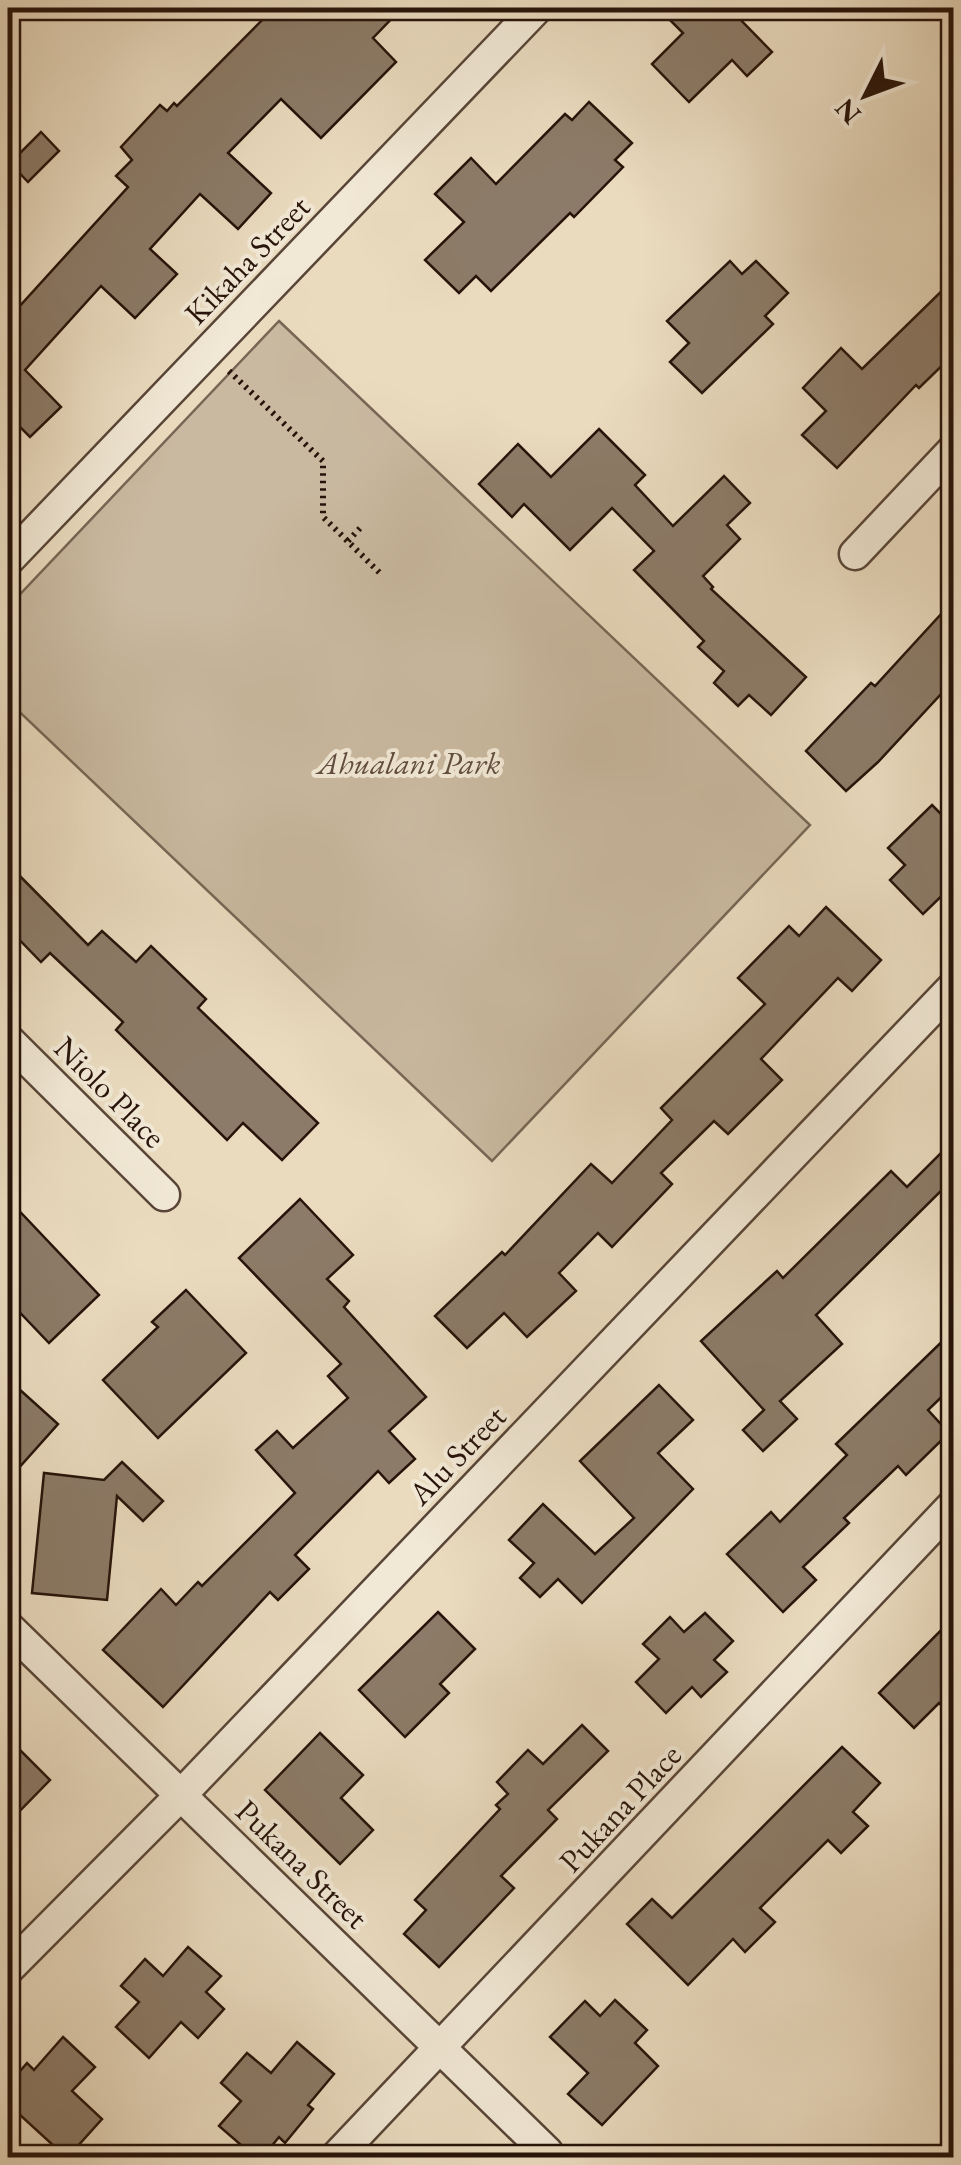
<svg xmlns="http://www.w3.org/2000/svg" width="961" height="2165" font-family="'EB Garamond',serif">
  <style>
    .green { fill: #c9b9a0; stroke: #786655; stroke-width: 2.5 }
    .building { fill: #8c7b68; stroke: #27130a; stroke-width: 2.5 }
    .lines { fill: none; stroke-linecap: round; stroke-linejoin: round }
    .street-casing { stroke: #584537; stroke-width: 35 }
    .path { stroke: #27130a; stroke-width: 6; stroke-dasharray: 2.5 5; stroke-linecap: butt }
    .street { stroke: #f1e8d5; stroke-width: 30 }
    .labels { text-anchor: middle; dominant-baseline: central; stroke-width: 8; stroke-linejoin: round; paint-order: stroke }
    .street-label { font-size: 32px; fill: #27130a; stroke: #f1e8d5 }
    .park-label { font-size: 32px; font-style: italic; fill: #604d3e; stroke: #f1e8d5 }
  </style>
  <rect width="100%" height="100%" fill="#eadbbf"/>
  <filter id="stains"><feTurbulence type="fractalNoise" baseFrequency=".002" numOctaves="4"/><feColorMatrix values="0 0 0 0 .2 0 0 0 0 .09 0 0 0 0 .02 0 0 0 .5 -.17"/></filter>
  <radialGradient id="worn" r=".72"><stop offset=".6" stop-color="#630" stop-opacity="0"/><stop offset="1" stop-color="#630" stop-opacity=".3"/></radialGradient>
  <!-- green -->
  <polygon class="green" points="279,321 810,825 492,1161 8,701 8,607"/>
  <!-- building -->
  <g class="building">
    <polygon points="274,8 402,8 373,38 396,62 321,138 281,99 228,153 271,193 238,229 200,194 150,249 177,274 135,318 101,286 25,370 61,407 30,437 8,415 8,319 128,187 116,176 132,160 121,147 160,105 167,111 174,103 177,106"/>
    <polygon points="658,8 729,8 772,52 747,76 732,60 689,102 652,64 683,33"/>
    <polygon points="589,102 632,143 615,160 623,167 574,217 570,213 491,291 476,276 459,293 425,260 464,222 435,194 471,158 496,184 565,114 572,120"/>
    <polygon points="41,132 59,151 28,182 10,163"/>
    <polygon points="730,261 742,274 756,261 788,293 765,316 773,324 702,393 670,362 689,343 667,321"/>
    <polygon points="954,279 954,354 919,388 916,385 837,468 802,435 826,411 803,388 841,348 862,369"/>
    <polygon points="599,429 645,475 635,485 673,526 724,476 750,503 727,525 740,539 703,576 713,587 711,589 806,677 771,715 749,695 738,706 714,683 724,671 698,647 704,641 634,570 654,551 612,508 570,550 524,504 512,517 479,484 518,444 551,477"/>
    <polygon points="954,600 954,680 878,762 846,791 806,751 871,683 875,686"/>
    <polygon points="932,805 954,827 954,884 923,914 890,880 905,865 888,848"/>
    <polygon points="8,864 88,945 102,931 136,962 151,946 206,999 198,1008 318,1123 282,1160 243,1123 227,1140 116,1030 123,1022 50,953 41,962 8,928"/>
    <polygon points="826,907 881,960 852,991 838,978 761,1059 782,1080 728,1134 714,1121 661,1173 672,1184 612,1247 598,1233 559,1273 576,1291 527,1337 504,1313 467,1348 435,1316 502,1252 505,1255 591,1164 612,1183 672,1120 661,1108 765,1004 738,978 789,926 799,936"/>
    <polygon points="954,1140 954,1178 816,1315 842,1344 780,1401 797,1419 763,1451 743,1430 764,1410 701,1341 777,1271 783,1278 891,1171 907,1187"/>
    <polygon points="8,1199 99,1295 49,1343 8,1300"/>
    <polygon points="300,1199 353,1255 327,1279 349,1301 344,1307 426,1397 389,1431 415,1459 389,1483 378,1471 295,1555 309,1569 278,1600 270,1592 163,1707 103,1650 161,1589 176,1605 198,1582 202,1586 295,1493 256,1450 277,1431 293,1448 348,1398 328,1376 341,1364 239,1258"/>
    <polygon points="186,1290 246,1353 158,1438 103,1380 158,1327 152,1322"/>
    <polygon points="954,1330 954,1385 928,1410 949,1433 906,1475 898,1466 844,1518 849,1523 803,1567 816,1580 783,1612 727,1554 771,1512 780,1522 847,1455 836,1444"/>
    <polygon points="659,1385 693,1420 658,1453 693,1489 582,1603 558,1579 540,1597 520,1578 534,1563 509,1540 543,1504 595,1554 634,1518 580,1461"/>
    <polygon points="19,1389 58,1424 8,1480 8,1402"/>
    <polygon points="122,1462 163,1501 143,1521 117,1496 107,1600 32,1593 44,1473 104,1480"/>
    <polygon points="438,1612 475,1649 440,1684 449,1693 405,1737 359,1690"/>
    <polygon points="705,1613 733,1641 714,1660 727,1672 701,1697 692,1687 666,1713 636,1682 659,1659 643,1644 670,1617 684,1632"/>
    <polygon points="954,1617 954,1717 939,1703 914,1728 879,1693"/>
    <polygon points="582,1725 608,1751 548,1810 557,1819 501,1876 514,1888 439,1967 404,1934 426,1910 415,1900 500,1809 496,1805 508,1794 497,1782 528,1750 543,1764"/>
    <polygon points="320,1733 363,1775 341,1798 373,1830 340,1864 265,1790"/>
    <polygon points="8,1738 50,1780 8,1823"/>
    <polygon points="842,1747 880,1783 853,1812 868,1826 841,1853 828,1840 760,1908 775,1922 745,1952 733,1939 688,1985 627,1924 652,1899 672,1918"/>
    <polygon points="188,1947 221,1976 206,1992 224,2009 198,2038 181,2022 149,2058 116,2027 139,2002 121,1986 145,1959 163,1976"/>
    <polygon points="615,2000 647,2030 635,2043 658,2066 602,2125 568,2094 588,2073 550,2037 585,2001 600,2016"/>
    <polygon points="63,2037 95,2067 72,2091 102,2119 67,2158 8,2104 8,2085 27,2063 34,2070"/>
    <polygon points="297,2042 334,2074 308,2105 313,2109 285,2143 279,2137 262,2158 256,2158 219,2126 241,2101 221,2083 247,2053 271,2073"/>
  </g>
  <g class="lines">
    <defs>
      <g id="street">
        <polyline points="855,554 954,449"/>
        <polyline points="8,560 537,8"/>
        <polyline points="8,1040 164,1195"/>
        <polyline points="8,1627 547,2152"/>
        <polyline points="8,1969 181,1795 954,986"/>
        <polyline points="335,2158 954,1504"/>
      </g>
    </defs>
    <!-- street casing -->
    <use href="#street" class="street-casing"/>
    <!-- path -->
    <g class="path">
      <polyline points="229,371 323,461 323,517 382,575"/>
      <polyline points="348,541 363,525"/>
    </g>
    <!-- street -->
    <use href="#street" class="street"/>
  </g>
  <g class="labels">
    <!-- street labels -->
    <g class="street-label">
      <text transform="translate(247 260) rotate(-46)">Kikaha Street</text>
      <text transform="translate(110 1092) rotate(45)">Niolo Place</text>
      <text transform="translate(457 1455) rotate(-46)">Alu Street</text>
      <text transform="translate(620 1808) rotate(-47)">Pukana Place</text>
      <text transform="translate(302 1864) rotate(44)">Pukana Street</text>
    </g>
    <!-- park labels -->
    <g class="park-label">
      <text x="409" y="763">Ahualani Park</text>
    </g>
  </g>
  <!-- margin -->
  <rect width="961" height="2165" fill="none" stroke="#eadbbf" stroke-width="40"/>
  <rect x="10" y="10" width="941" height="2145" fill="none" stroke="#27130a" stroke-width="5"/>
  <rect x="20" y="20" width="921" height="2125" fill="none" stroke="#27130a" stroke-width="2.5"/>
  <!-- north arrow -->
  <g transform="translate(866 95) rotate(228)" stroke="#f1e8d5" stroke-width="8" paint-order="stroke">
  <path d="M0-8L18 38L0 25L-18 38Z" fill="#27130a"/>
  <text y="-15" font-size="28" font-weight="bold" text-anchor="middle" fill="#27130a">N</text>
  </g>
  <rect width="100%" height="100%" filter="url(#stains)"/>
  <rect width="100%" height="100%" fill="url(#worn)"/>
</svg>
